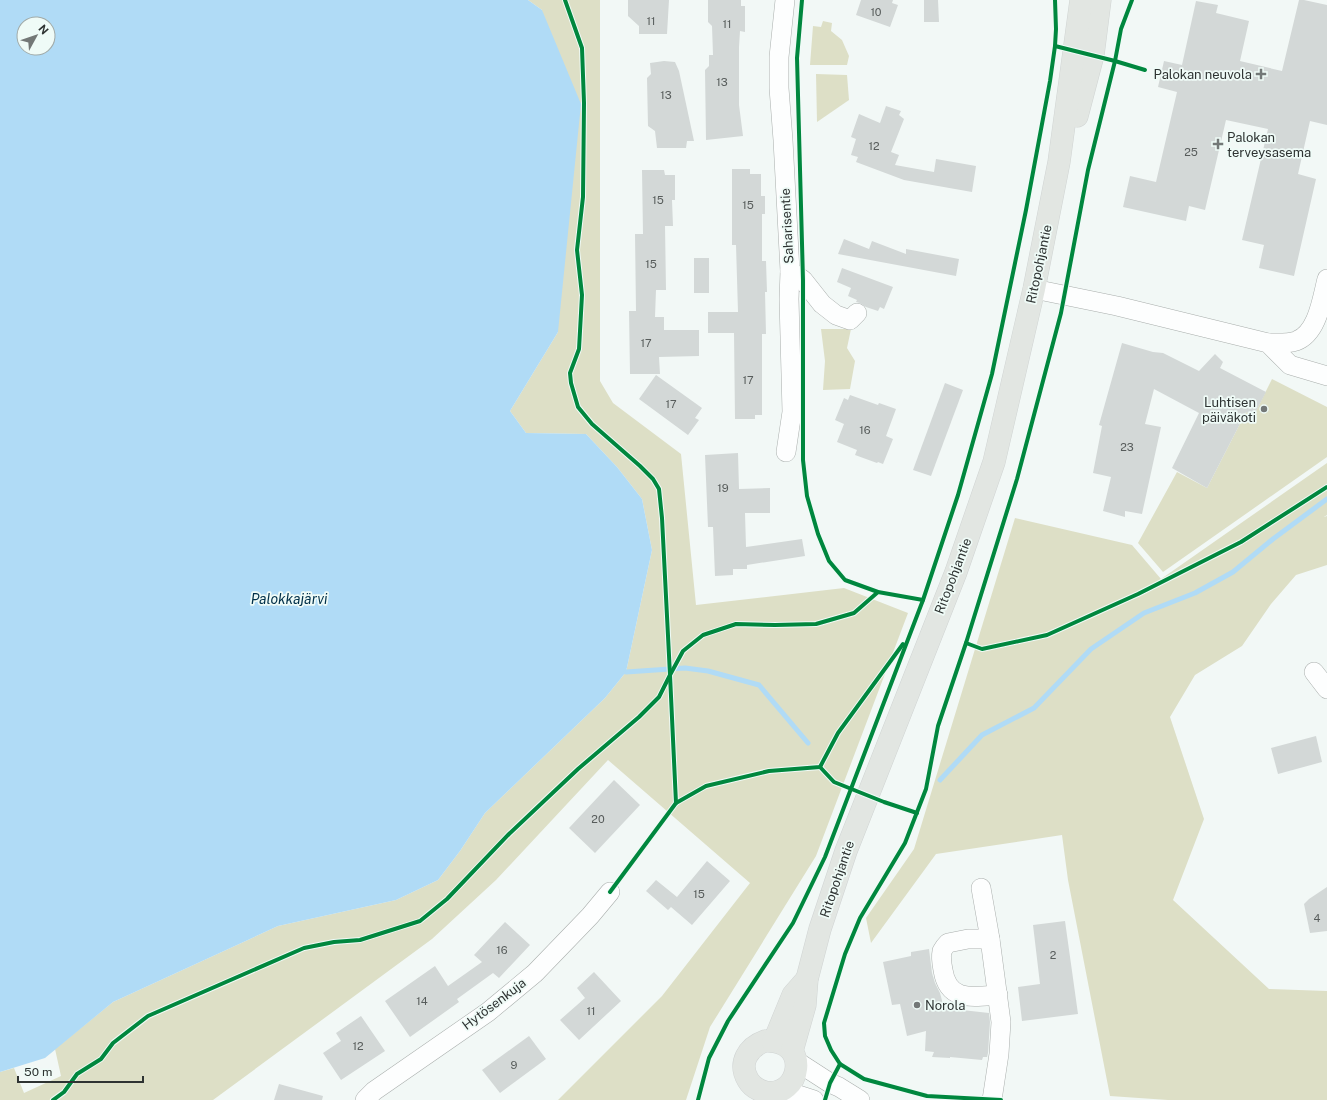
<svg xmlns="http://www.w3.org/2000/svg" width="1327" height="1100" font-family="'Public Sans',sans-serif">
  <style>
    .green { fill: #dddfc6 }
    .water { fill: #b0dbf6; fill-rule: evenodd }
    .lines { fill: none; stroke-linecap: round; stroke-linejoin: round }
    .stream { stroke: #b0dbf6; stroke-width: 5 }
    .building { fill: #d3d8d7 }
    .minor-casing { stroke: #a9aeac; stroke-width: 20 }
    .major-casing { stroke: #d0d4d3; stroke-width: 23 }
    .minor { stroke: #fdfefe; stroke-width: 19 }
    .major { stroke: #e2e6e2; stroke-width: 22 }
    .cycleway-casing { stroke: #effbf7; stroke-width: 6 }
    .cycleway { stroke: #00873e; stroke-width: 4 }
    .poi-dot { fill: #737877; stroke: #effbf7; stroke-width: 1.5 }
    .labels { text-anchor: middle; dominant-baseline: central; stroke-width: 3.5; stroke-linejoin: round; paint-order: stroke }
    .number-label { font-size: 11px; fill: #575c5b }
    .poi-label { font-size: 13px; fill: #2e3332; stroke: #effbf7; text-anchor: end }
    .street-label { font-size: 13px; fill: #2e3332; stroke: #effbf7 }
    .water-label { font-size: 14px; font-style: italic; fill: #00304a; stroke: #effbf7 }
  </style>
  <rect width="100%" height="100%" fill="#f2f8f6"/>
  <!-- green -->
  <g class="green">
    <polygon points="528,0 600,0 600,381 613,403 681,454 696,605 844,588 908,613 816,856 710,1027 686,1100 558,1100 662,996 750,883 608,760 496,880 432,939 213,1100 0,1100 0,1072 14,1068 24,1093 61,1076 55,1049 113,1002 278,926 396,900 438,880 460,851 485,813 605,698 626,672 652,550 642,499 617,467 586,434 526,433 510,411 558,332 542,10"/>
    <polygon points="823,21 832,23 831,31 842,40 849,56 847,65 810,65 813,26 821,27"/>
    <polygon points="816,74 847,75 849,100 817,122"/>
    <polygon points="821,329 851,329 847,348 855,361 850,389 823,390 825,361"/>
    <polygon points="1272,379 1327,407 1327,457 1163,572 1138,543 1177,472 1207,488 1246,412 1254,415"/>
    <polygon points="1327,463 1327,515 1324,517 1327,516 1327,565 1296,575 1271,604 1242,646 1195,675 1170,717 1204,819 1173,900 1269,989 1327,991 1327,1100 1168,1100 1110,1096 1068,880 1062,835 936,854 871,943 866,918 914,849 1015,518 1132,545 1161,579"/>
  </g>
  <!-- water -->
  <path class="water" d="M0,0h528l14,10 39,94 -23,228 -48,79 16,22 60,1 31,33 25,32 10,51 -26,122 -21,26 -120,115 -25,38 -22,29 -42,20 -118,26 -165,76 -68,56 -45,14zM24,24h24v24h-24z"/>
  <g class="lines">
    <!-- stream -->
    <g class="stream">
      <polyline points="626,672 685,668 708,671 759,685 808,743"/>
      <polyline points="940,780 982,735 1034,708 1091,649 1144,613 1195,593 1233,572 1273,539 1327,499"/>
    </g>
  </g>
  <!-- building -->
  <g class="building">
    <polygon points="628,0 669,0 667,34 639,34 639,26 628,16"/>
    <polygon points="708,0 741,0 741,6 745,6 745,32 740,31 739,47 739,105 743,136 706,140 705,70 709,66 709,55 713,55 712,26 708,22"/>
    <polygon points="861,0 893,0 892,3 898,5 890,27 856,15"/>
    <polygon points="924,0 938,0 939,22 924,22"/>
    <polygon points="1299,0 1304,0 1327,5 1327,125 1310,121 1298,174 1316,179 1294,276 1259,268 1264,245 1242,240 1268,129 1226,120 1205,210 1189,206 1186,221 1123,207 1130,176 1156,182 1177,92 1158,87 1164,61 1182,65 1196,1 1218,5 1216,13 1249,21 1240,61 1282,71"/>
    <polygon points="664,61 675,62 679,71 694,141 687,141 686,148 657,148 655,131 648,126 647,78 651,74 650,63"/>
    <polygon points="886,106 901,111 899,115 904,119 891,152 899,155 895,165 934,172 936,159 976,166 972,192 904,180 856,162 858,157 851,155 856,139 851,137 859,114 880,123"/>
    <polygon points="732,169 750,169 750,174 761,174 761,196 765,196 765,214 762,214 762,261 766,261 767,292 765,292 766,334 762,334 762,415 755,415 755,419 735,419 734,333 708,333 708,312 738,312 736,245 732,245"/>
    <polygon points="642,170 664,170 665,175 675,175 675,200 672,200 673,226 665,226 666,290 656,290 655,317 664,317 664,330 699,330 699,356 659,357 660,374 630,374 629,311 636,311 635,234 643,234"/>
    <polygon points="844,239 869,249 872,241 906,254 906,249 959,259 956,276 838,254"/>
    <rect x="694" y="258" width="15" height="35"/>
    <polygon points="842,268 893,287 884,309 880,307 878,311 866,307 860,303 856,302 857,300 848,296 851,288 837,282"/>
    <polygon points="1122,343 1153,352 1163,353 1199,371 1215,354 1223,362 1220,368 1266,392 1254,415 1246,412 1207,488 1172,468 1199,413 1154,389 1145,424 1161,427 1142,514 1125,511 1125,517 1103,511 1111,477 1093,473 1102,426 1099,425"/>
    <polygon points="656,375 702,408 695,418 699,420 688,435 639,399"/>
    <polygon points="945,383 963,390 931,476 913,470"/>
    <polygon points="850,395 878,405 879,403 896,409 886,436 893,439 883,464 878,462 877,463 855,455 857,450 837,442 844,424 835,420 844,398 848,400"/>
    <polygon points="738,453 739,489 770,488 770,513 745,513 746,547 802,539 805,556 747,565 747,569 733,569 733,575 715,576 713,527 708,527 705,455"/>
    <polygon points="1316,736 1322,762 1278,774 1271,748"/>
    <polygon points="614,780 640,805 595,853 569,828"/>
    <polygon points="707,861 730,881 692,925 671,907 668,910 646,891 656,880 677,897"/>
    <polygon points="1327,887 1327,931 1310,933 1304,904 1309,899"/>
    <polygon points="1065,921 1078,1014 1022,1021 1018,987 1040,984 1033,925"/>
    <polygon points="505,922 530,945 499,978 493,973 457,999 459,1002 410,1037 385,1001 435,966 448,986 482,962 474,955"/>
    <polygon points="929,949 932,973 935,983 940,993 944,1008 989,1013 990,1022 988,1053 987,1057 983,1057 982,1060 950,1057 950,1058 932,1057 934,1052 925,1051 926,1031 907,1036 900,1004 892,1005 883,962 911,956 911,952"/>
    <polygon points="594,972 621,1001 579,1040 560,1020 585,998 577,988"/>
    <polygon points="361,1016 385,1051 341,1080 323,1053 341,1041 336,1033"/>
    <polygon points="529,1036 546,1059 500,1093 482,1070"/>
    <polygon points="279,1084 323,1096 322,1100 274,1100"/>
  </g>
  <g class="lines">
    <defs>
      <g id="minor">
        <polyline points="785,0 779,57 779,88 783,140 790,271 789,299 792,412 786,452"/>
        <polyline points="790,271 803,280 822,304 836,315 850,320 857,313"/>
        <polyline points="1034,289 1117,306 1268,343 1290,365 1327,376"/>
        <path d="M1268,343c10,0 19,1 28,-2 22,-8 26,-43 31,-62"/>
        <polyline points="1314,672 1327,689"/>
        <polyline points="981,888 990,939 1001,1022 999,1054 992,1100"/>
        <path d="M990,939h-22l-20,4c-2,2 -5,6 -6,8 -1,5 0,14 1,19 5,32 29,27 55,25"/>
        <polyline points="796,1061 830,1083 839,1087 860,1100"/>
        <polyline points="783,1090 814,1100"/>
        <polyline points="365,1100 374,1091 488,1012 535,973 590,916 610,892"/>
      </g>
      <g id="major">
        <polyline points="1077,116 1093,55 1100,0"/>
        <path d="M765,1041c47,-2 36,58 0,51 -7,-2 -13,-5 -17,-12 -10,-17 0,-33 17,-39z"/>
        <polyline points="773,1041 777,1034 793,995 807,979"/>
        <polyline points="792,1051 805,1005 807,979 820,929 846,851 956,572 994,462 1034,289 1059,162 1081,0"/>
      </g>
    </defs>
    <!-- minor casing -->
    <use href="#minor" class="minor-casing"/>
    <!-- major casing -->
    <use href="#major" class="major-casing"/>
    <!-- minor -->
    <use href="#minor" class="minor"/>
    <!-- major -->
    <use href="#major" class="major"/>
    <defs>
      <g id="cycleway">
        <polyline points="802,0 797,58 803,280 803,460 807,496 818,534 829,561 845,580 878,592 923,600"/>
        <polyline points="1055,46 1115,61 1145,70"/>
        <polyline points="966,643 982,649 1047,635 1138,594 1241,542 1327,487"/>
        <polyline points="820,767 834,782 884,802 917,813"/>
        <polyline points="676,803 670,675 683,651 703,635 736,624 775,625 816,624 854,613 878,592"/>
        <polyline points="610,892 676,803 706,786 769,771 820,767 838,733 903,644"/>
        <polyline points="840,1064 864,1079 927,1096 1001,1100"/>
        <polyline points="53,1100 64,1092 77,1074 101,1059 113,1043 148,1016 304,948 334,942 360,940 420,921 447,899 509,834 578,769 639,717 659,697 670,675 662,518 659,489 653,479 640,466 592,424 578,407 571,383 570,373 579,349 582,295 577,250 583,197 584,103 582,48 565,0"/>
        <polyline points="698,1100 709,1058 728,1021 793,923 825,857 923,600 958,495 992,374 1026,210 1050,81 1055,46 1056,29 1055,0"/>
        <polyline points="825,1100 830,1083 840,1064 831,1050 825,1036 824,1023 845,954 860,918 905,843 926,789 938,726 966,643 1017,479 1061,313 1088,170 1115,61 1121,29 1132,0"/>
      </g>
    </defs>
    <!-- cycleway casing -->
    <use href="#cycleway" class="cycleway-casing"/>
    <!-- cycleway -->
    <use href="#cycleway" class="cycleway"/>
  </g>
  <!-- markers -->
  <g class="poi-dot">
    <path d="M1259 68h4v4h4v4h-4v4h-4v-4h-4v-4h4z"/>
    <path d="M1216 138h4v4h4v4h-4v4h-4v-4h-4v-4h4z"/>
    <circle cx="1264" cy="409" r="4"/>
    <circle cx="917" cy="1005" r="4"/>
  </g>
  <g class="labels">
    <!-- number labels -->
    <g class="number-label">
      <text x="876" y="12">10</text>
      <text x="651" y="21">11</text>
      <text x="727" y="24">11</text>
      <text x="722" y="82">13</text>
      <text x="666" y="95">13</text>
      <text x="874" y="146">12</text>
      <text x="1191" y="152">25</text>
      <text x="658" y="200">15</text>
      <text x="748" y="205">15</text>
      <text x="651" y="264">15</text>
      <text x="646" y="343">17</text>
      <text x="748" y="380">17</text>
      <text x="671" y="404">17</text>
      <text x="865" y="430">16</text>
      <text x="1127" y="447">23</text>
      <text x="723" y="488">19</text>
      <text x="598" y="819">20</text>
      <text x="699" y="894">15</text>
      <text x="1317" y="918">4</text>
      <text x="502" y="950">16</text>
      <text x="1053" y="955">2</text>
      <text x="422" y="1001">14</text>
      <text x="591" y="1011">11</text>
      <text x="358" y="1046">12</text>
      <text x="514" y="1065">9</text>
    </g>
    <!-- poi labels -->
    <g class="poi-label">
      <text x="1252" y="74">Palokan neuvola</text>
      <text x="1227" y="137" text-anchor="start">Palokan<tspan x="1227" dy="15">terveysasema</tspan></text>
      <text x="1256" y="402">Luhtisen<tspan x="1256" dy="15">päiväkoti</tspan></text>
      <text x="925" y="1005" text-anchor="start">Norola</text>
    </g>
    <!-- street labels -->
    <g class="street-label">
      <text transform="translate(787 226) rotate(-93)">Saharisentie</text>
      <text transform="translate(1039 264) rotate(-78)">Ritopohjantie</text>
      <text transform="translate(953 576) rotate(-69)">Ritopohjantie</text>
      <text transform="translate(837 879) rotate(-71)">Ritopohjantie</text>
      <text transform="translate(494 1004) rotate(-37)">Hytösenkuja</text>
    </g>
    <!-- water labels -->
    <g class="water-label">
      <text x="289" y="599">Palokkajärvi</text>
    </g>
  </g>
  <!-- north arrow -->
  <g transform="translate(36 36) rotate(50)"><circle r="19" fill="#effbf7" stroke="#a2aba8"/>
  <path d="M0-3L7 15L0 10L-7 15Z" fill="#737877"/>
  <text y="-6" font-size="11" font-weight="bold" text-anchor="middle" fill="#2e3332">N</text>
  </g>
  <!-- scale -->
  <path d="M18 1076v6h125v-6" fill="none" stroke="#2e3332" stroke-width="2"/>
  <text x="24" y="1076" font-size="12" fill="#2e3332" stroke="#effbf7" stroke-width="3" paint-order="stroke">50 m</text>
</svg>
